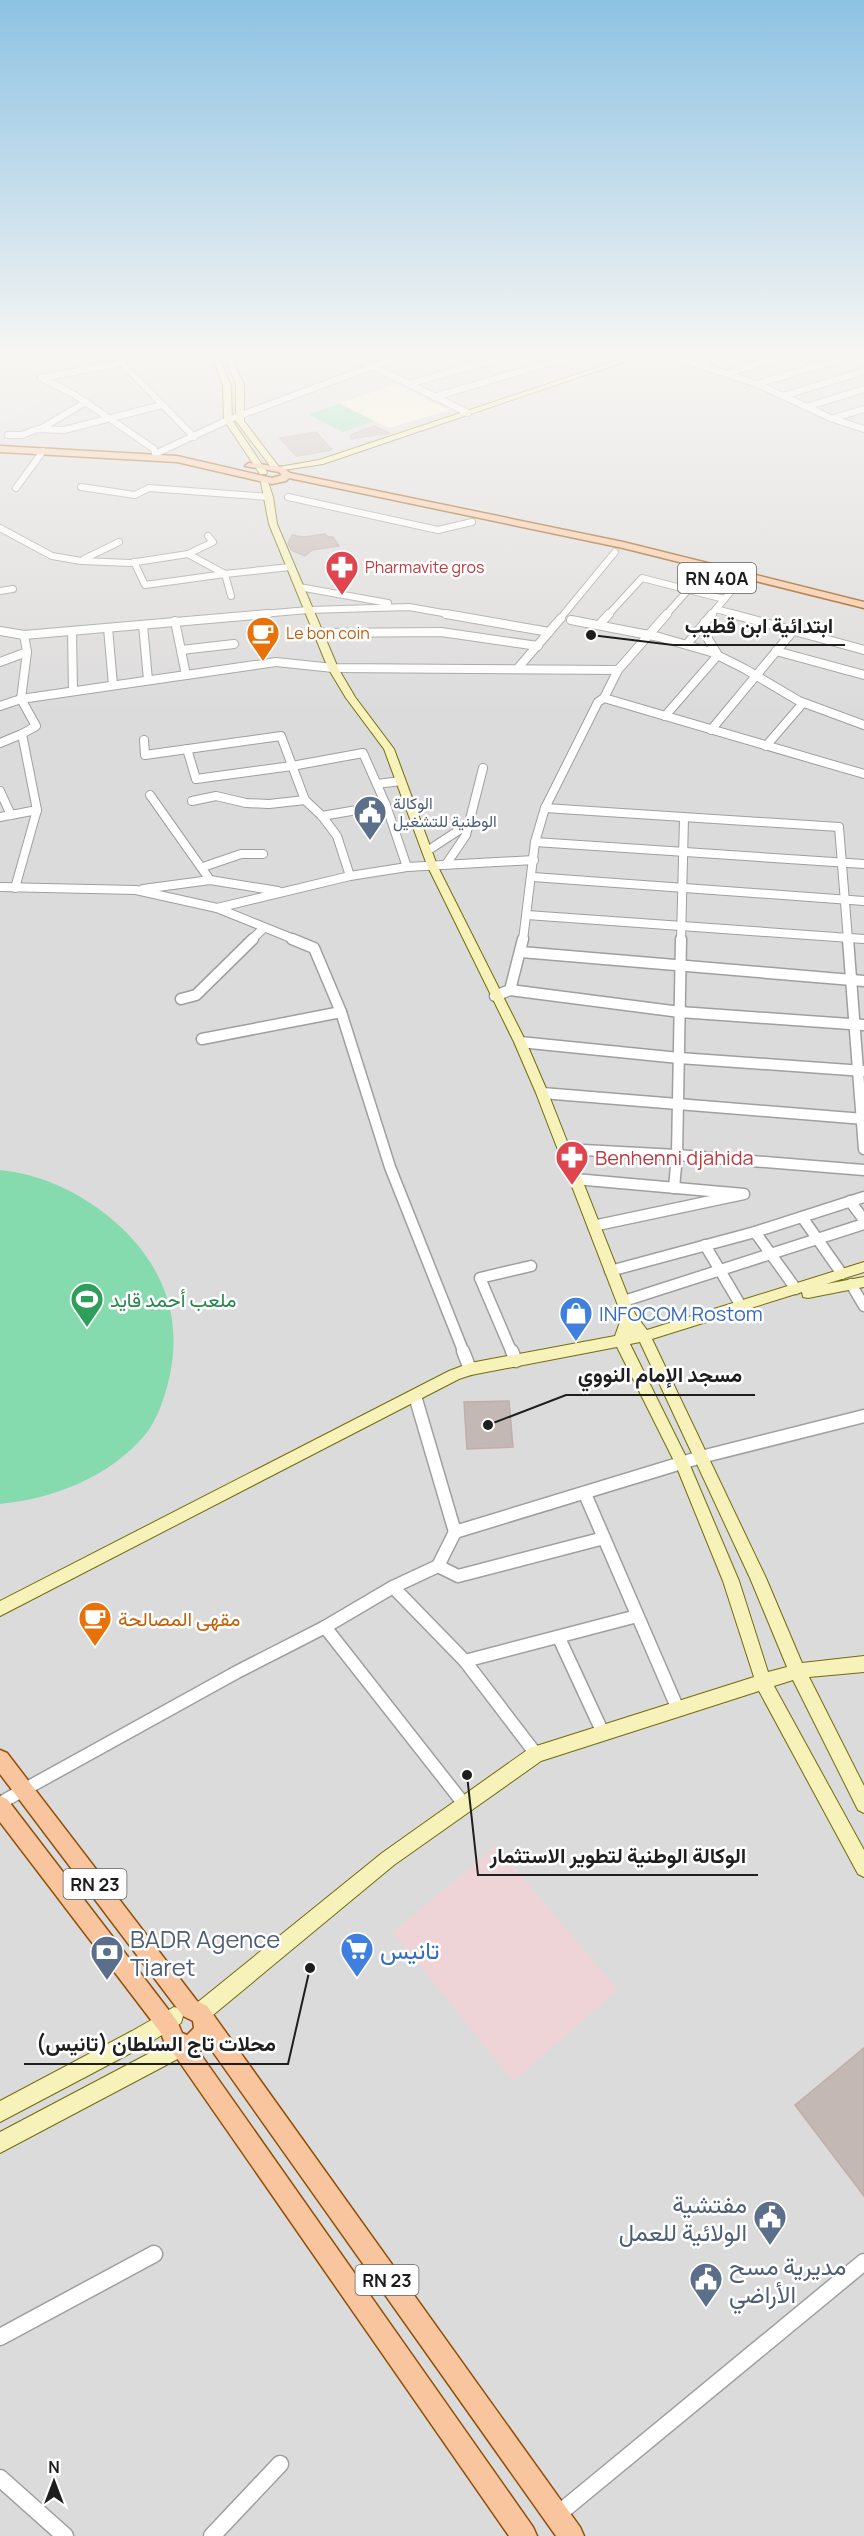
<svg xmlns="http://www.w3.org/2000/svg" width="864" height="2536" font-family="Manrope,Vazirmatn,sans-serif">
  <style>
    .residential { fill: #dcdbdb }
    .commercial { fill: #efd4d7 }
    .education { fill: #fef9de }
    .pitch { fill: #85dbad }
    .parking { fill: #dedede }
    .building { fill: #c3b8b4; stroke: #c0aea7; stroke-width: 1.5 }
    .lines { fill: none; stroke-linecap: round; stroke-linejoin: round }
    .street-far4-casing { stroke: #9f9f9f; stroke-width: 8 }
    .street-far3-casing { stroke: #9f9f9f; stroke-width: 10 }
    .street-far2-casing { stroke: #9f9f9f; stroke-width: 13 }
    .street-far1-casing { stroke: #9f9f9f; stroke-width: 15 }
    .street-casing { stroke: #9f9f9f; stroke-width: 19 }
    .secondary-casing { stroke: #716d09; stroke-width: 2 }
    .primary-casing { stroke: #924f05; stroke-width: 3 }
    .street-far4 { stroke: #fff; stroke-width: 6 }
    .street-far3 { stroke: #fff; stroke-width: 8 }
    .street-far2 { stroke: #fff; stroke-width: 10 }
    .street-far1 { stroke: #fff; stroke-width: 12 }
    .street { stroke: #fff; stroke-width: 16 }
    .secondary { fill: #f7f1ba; fill-rule: evenodd }
    .primary { fill: #f8c59f; fill-rule: evenodd }
    .labels { text-anchor: middle; dominant-baseline: central; stroke-width: 5; stroke-linejoin: round; paint-order: stroke }
    .far-health-label { font-size: 16px; fill: #be3a42; stroke: #fff; text-anchor: start }
    .far-food-label { font-size: 16px; fill: #c56008; stroke: #fff; text-anchor: start }
    .far-service-label { font-size: 16px; fill: #4e5e75; stroke: #fff; text-anchor: start }
    .shield { fill: #fff; stroke: #626262; stroke-width: 1.5 }
    .shield-label { font-size: 18px; font-weight: bold; fill: #1e1e1e }
    .health-label { font-size: 20px; fill: #be3a42; stroke: #fff; text-anchor: start }
    .leisure-label { font-size: 20px; fill: #27864d; stroke: #fff; text-anchor: start }
    .shop-label { font-size: 20px; fill: #366cbe; stroke: #fff; text-anchor: start }
    .food-label { font-size: 20px; fill: #c56008; stroke: #fff; text-anchor: start }
    .near-service-label { font-size: 24px; fill: #4e5e75; stroke: #fff; text-anchor: start }
    .near-shop-label { font-size: 24px; fill: #366cbe; stroke: #fff; text-anchor: start }
    .leader { fill: none; stroke: #1e1e1e; stroke-width: 2 }
    .callout-dot { fill: #1e1e1e; stroke: #fff; stroke-width: 2 }
    .callout-label { font-size: 21px; text-anchor: middle; font-weight: bold; fill: #1e1e1e; stroke: #fff; stroke-width: 5; stroke-linejoin: round; paint-order: stroke }
  </style>
  <rect width="100%" height="100%" fill="#efeae4"/>
  <!-- residential -->
  <rect class="residential" x="0" y="358" width="864" height="2178"/>
  <!-- commercial -->
  <polygon class="commercial" points="496,1846 618,1990 513,2081 393,1932"/>
  <!-- education -->
  <polygon class="education" points="396,384 449,410 389,428 340,403"/>
  <!-- pitch -->
  <g class="pitch">
    <polygon points="339,404 374,421 343,432 308,414"/>
    <path d="M0,1170c39,4 72,19 103,42 56,43 83,101 65,171 -4,17 -12,39 -24,53 -35,41 -91,63 -144,68z"/>
  </g>
  <!-- parking -->
  <g class="parking">
    <polygon points="0,358 7,358 58,391 0,424"/>
    <polygon points="334,429 361,444 335,449 320,431"/>
  </g>
  <!-- building -->
  <g class="building">
    <polygon points="374,426 390,433 351,439 350,435"/>
    <polygon points="316,432 332,450 296,456 280,438"/>
    <polygon points="325,534 328,537 333,537 339,546 312,550 305,556 291,550 288,543 292,535 303,537"/>
    <polygon points="509,1401 513,1447 467,1449 464,1402"/>
    <polygon points="864,2048 864,2196 795,2105"/>
  </g>
  <g class="lines">
    <defs>
      <g id="street-far4">
        <polyline points="117,358 194,437"/>
        <polyline points="356,358 468,413"/>
        <polyline points="678,358 757,384 833,419 864,429"/>
        <polyline points="123,363 41,378 75,395 154,449 155,454 228,420 395,358"/>
        <polyline points="699,364 718,358"/>
        <polyline points="729,373 777,358"/>
        <polyline points="409,384 500,358"/>
        <polyline points="757,384 844,358"/>
        <polyline points="783,396 864,371"/>
        <polyline points="434,397 566,358"/>
        <polyline points="806,407 864,389"/>
        <polyline points="834,418 864,409"/>
        <polyline points="42,428 86,402"/>
        <polyline points="8,435 22,435 38,429 64,430 162,405"/>
        <polyline points="81,487 135,495 149,488 269,497"/>
        <polyline points="16,488 43,451"/>
        <polyline points="288,497 438,530 472,522"/>
        <polyline points="0,528 52,556 81,561 130,563 188,554 213,542 208,536"/>
        <polyline points="188,554 225,574 290,567"/>
        <polyline points="84,559 119,542"/>
        <polyline points="134,562 145,585 225,574 231,596"/>
        <polyline points="299,587 388,603"/>
        <polyline points="0,591 13,589"/>
        <polyline points="716,609 738,615"/>
        <polyline points="564,614 615,552"/>
        <polyline points="250,615 308,610 409,607 454,615"/>
        <polyline points="608,615 642,578 724,599"/>
        <polyline points="666,615 688,590"/>
        <polyline points="711,615 738,583"/>
      </g>
      <g id="street-far3">
        <polyline points="446,614 549,632"/>
        <polyline points="732,614 864,650"/>
        <polyline points="571,620 659,637 711,652 745,669 799,701 864,725"/>
        <polyline points="175,621 186,675"/>
        <polyline points="143,625 148,680"/>
        <polyline points="599,625 609,614"/>
        <polyline points="108,628 113,685"/>
        <polyline points="0,631 24,635 268,614"/>
        <polyline points="72,631 73,691"/>
        <polyline points="319,633 441,632 538,646"/>
        <polyline points="687,644 712,614"/>
        <polyline points="181,650 234,644"/>
        <polyline points="776,651 864,675"/>
        <polyline points="0,662 27,652"/>
        <polyline points="518,668 561,618"/>
        <polyline points="604,698 864,774"/>
        <polyline points="0,706 21,699 276,662 333,668 618,670"/>
        <polyline points="665,716 718,655 708,639 705,622"/>
        <polyline points="711,730 793,631"/>
        <polyline points="144,740 145,755 281,736 305,800 322,816 337,836 350,876"/>
        <polyline points="0,743 22,734"/>
        <polyline points="766,746 803,703"/>
        <polyline points="187,749 196,779 292,766 363,753 386,805 407,867"/>
        <polyline points="377,784 401,781"/>
        <polyline points="0,791 11,815"/>
        <polyline points="150,795 210,880"/>
        <polyline points="192,801 216,796 246,803 269,804 305,800"/>
        <polyline points="545,808 839,827 848,940"/>
        <polyline points="322,816 386,805"/>
        <polyline points="0,817 37,810"/>
        <polyline points="535,842 864,864"/>
        <polyline points="427,851 470,823"/>
        <polyline points="447,863 466,835 483,768"/>
        <polyline points="203,867 241,854 263,854"/>
        <polyline points="533,877 864,901"/>
        <polyline points="0,887 136,890 217,908 296,940"/>
        <polyline points="15,888 37,810 22,734 36,726 21,699 27,652 24,635"/>
        <polyline points="143,889 210,880 278,891"/>
        <polyline points="217,908 350,876 407,867 534,860"/>
        <polyline points="527,915 864,939"/>
        <polyline points="251,940 264,928"/>
        <polyline points="523,940 535,842 545,808 598,702 604,698 618,670 667,614"/>
        <polyline points="681,940 684,818"/>
      </g>
      <g id="street-far2">
        <polyline points="292,939 314,948 341,1012 390,1167 464,1353"/>
        <polyline points="848,939 864,1149"/>
        <polyline points="521,952 864,981"/>
        <polyline points="510,990 680,1012 864,1025"/>
        <polyline points="495,996 510,990 523,939"/>
        <polyline points="181,999 196,995 253,939"/>
        <polyline points="202,1039 341,1012"/>
        <polyline points="520,1042 679,1058 864,1071"/>
        <polyline points="542,1093 864,1119"/>
        <polyline points="564,1149 677,1155 864,1170"/>
        <polyline points="575,1179 744,1194 593,1226"/>
        <polyline points="674,1188 677,1155 681,939"/>
        <polyline points="850,1201 864,1220"/>
        <polyline points="802,1217 842,1274"/>
        <polyline points="755,1232 796,1289"/>
        <polyline points="705,1245 741,1306"/>
        <polyline points="610,1271 755,1232 864,1197"/>
        <polyline points="851,1284 864,1306"/>
        <polyline points="624,1301 864,1224"/>
        <polyline points="512,1353 480,1278 531,1266"/>
      </g>
      <g id="street-far1">
        <polyline points="463,1351 470,1369"/>
        <polyline points="512,1351 516,1361"/>
        <polyline points="415,1396 455,1532"/>
        <polyline points="585,1494 677,1707"/>
        <polyline points="438,1566 458,1576 604,1538"/>
        <polyline points="393,1587 465,1661"/>
        <polyline points="325,1627 464,1804"/>
        <polyline points="559,1638 603,1733"/>
        <polyline points="536,1754 465,1661 637,1616"/>
        <polyline points="0,1803 237,1672 325,1627 393,1587 438,1566 455,1532 701,1457 864,1416"/>
      </g>
      <g id="street">
        <polyline points="0,2337 154,2254"/>
        <polyline points="0,2478 65,2536"/>
        <polyline points="557,2515 864,2262"/>
        <polyline points="212,2536 280,2464"/>
      </g>
      <g id="secondary">
        <polygon points="213,358 219,358 231,386 232,420 267,472 266,474 260,474 224,420 223,386"/>
        <polygon points="225,358 231,358 244,384 244,421 279,467 319,460 626,358 635,358 323,464 277,471 274,471 236,421 236,384"/>
        <path d="M260,477l7,2 6,18 4,27 61,144 17,29 39,52 43,116 89,177 22,51 87,221 12,16 217,-68v10l-38,12 38,-7v10l-56,11 -5,-1 -1,-5 -150,47 114,239 36,85 62,-7v16l-55,5 55,109v27l-6,-3 -65,-130 -19,6 90,164v27l-6,-3 -99,-183 -218,70 -147,104 -187,155 -7,2 -7,-2 -2,-7 2,-7 189,-153 148,-105 224,-71 -31,-96 -48,-118 -58,-116 -146,28 -12,4 -459,237v-15l449,-230 21,-8 145,-27 7,-20 -86,-223 -22,-51 -87,-177 -43,-116 -38,-51 -18,-30 -59,-144zM640,1342l110,236 37,89 -19,5 -29,-91 -50,-118 -59,-119z"/>
        <polygon points="174,2007 181,2009 183,2016 181,2023 146,2045 0,2122 0,2101 132,2031"/>
        <polygon points="182,2036 189,2039 192,2046 189,2053 0,2153 0,2132"/>
      </g>
      <g id="primary">
        <polygon points="0,446 177,456 272,478 282,475 279,472 245,466 249,463 282,467 290,473 623,542 864,602 864,608 623,548 289,478 286,481 272,484 177,462 0,452"/>
        <polygon points="0,1750 7,1753 197,2001 207,2006 580,2527 584,2536 556,2536 208,2045 199,2052 533,2527 537,2536 509,2536 174,2054 166,2047 161,2033 0,1822 0,1796 7,1799 177,2021 182,2033 187,2035 194,2028 193,2021 183,2016 0,1774"/>
      </g>
    </defs>
    <!-- street-far4 casing -->
    <use href="#street-far4" class="street-far4-casing"/>
    <!-- street-far3 casing -->
    <use href="#street-far3" class="street-far3-casing"/>
    <!-- street-far2 casing -->
    <use href="#street-far2" class="street-far2-casing"/>
    <!-- street-far1 casing -->
    <use href="#street-far1" class="street-far1-casing"/>
    <!-- street casing -->
    <use href="#street" class="street-casing"/>
    <!-- secondary casing -->
    <use href="#secondary" class="secondary-casing"/>
    <!-- primary casing -->
    <use href="#primary" class="primary-casing"/>
    <!-- street-far4 -->
    <use href="#street-far4" class="street-far4"/>
    <!-- street-far3 -->
    <use href="#street-far3" class="street-far3"/>
    <!-- street-far2 -->
    <use href="#street-far2" class="street-far2"/>
    <!-- street-far1 -->
    <use href="#street-far1" class="street-far1"/>
    <!-- street -->
    <use href="#street" class="street"/>
    <!-- secondary -->
    <use href="#secondary" class="secondary"/>
    <!-- primary -->
    <use href="#primary" class="primary"/>
  </g>
  <!-- sky -->
  <linearGradient id="sky" x2="0" y2="1"><stop stop-color="#8dc2e3"/><stop offset="0.5" stop-color="#f8f6f3"/><stop offset="1" stop-color="#f8f6f3" stop-opacity="0"/></linearGradient>
  <rect width="864" height="713" fill="url(#sky)"/>
  <!-- icons -->
  <defs>
    <symbol id="pharmacy-pin" viewBox="-11 -11 22 30"><path d="M0 17L-7.5 6A9.5 9.5 0 1 1 7.5 6Z" fill="#e0444e" stroke="#fff"/><path d="M-2-6h4v4h4v4h-4v4h-4v-4h-4v-4h4Z" fill="#fff"/></symbol>
    <symbol id="cafe-pin" viewBox="-11 -11 22 30"><path d="M0 17L-7.5 6A9.5 9.5 0 1 1 7.5 6Z" fill="#e8710a" stroke="#fff"/><path d="M-5.5-4.5H6V0H3Q3 3.5 0 3.5H-2.5Q-5.5 3.5-5.5 0ZM3-3.2v2h1.7v-2ZM-6 4.5H4V6H-6Z" fill="#fff"/></symbol>
    <symbol id="civic-pin" viewBox="-11 -11 22 30"><path d="M0 17L-7.5 6A9.5 9.5 0 1 1 7.5 6Z" fill="#5c6f8a" stroke="#fff"/><path d="M-.6-6.5H3V-4.5H.6V-3L4-1V1h2V6H-6V1h2V-1L-.6-3ZM-1.2 2.5V6h2.4V2.5Z" fill="#fff"/></symbol>
    <symbol id="stadium-pin" viewBox="-11 -11 22 30"><path d="M0 17L-7.5 6A9.5 9.5 0 1 1 7.5 6Z" fill="#2e9e5b" stroke="#fff"/><path d="M0-5a6.5 5 0 1 0 0 10a6.5 5 0 1 0 0-10ZM-3.5-1.8h7v3.6h-7Z" fill="#fff"/></symbol>
    <symbol id="shop-pin" viewBox="-11 -11 22 30"><path d="M0 17L-7.5 6A9.5 9.5 0 1 1 7.5 6Z" fill="#3f7fe0" stroke="#fff"/><path d="M-5-2.5h2.3a2.7 3.5 0 0 1 5.4 0H5L5.5 6h-11ZM-1.5-2.5h3a1.5 2.3 0 0 0-3 0Z" fill="#fff"/></symbol>
    <symbol id="supermarket-pin" viewBox="-11 -11 22 30"><path d="M0 17L-7.5 6A9.5 9.5 0 1 1 7.5 6Z" fill="#3f7fe0" stroke="#fff"/><path d="M-6-5.5h2.5l.6 2H6L4.5 2H-2.5L-4.4-4H-6ZM-1.5 3.2a1.3 1.3 0 1 0 .1 0ZM3 3.2a1.3 1.3 0 1 0 .1 0Z" fill="#fff"/></symbol>
    <symbol id="bank-pin" viewBox="-11 -11 22 30"><path d="M0 17L-7.5 6A9.5 9.5 0 1 1 7.5 6Z" fill="#5c6f8a" stroke="#fff"/><path d="M-6-4H6V4H-6ZM0-2.3a2.3 2.3 0 1 0 0 4.6a2.3 2.3 0 1 0 0-4.6Z" fill="#fff"/></symbol>
  </defs>
  <g fill-rule="evenodd">
    <use href="#pharmacy-pin" x="323" y="548" width="38" height="52"/>
    <use href="#cafe-pin" x="244" y="614" width="38" height="52"/>
    <use href="#civic-pin" x="351" y="793" width="38" height="52"/>
    <use href="#pharmacy-pin" x="553" y="1138" width="38" height="52"/>
    <use href="#stadium-pin" x="68" y="1280" width="38" height="52"/>
    <use href="#shop-pin" x="557" y="1294" width="38" height="52"/>
    <use href="#cafe-pin" x="76" y="1599" width="38" height="52"/>
    <use href="#supermarket-pin" x="338" y="1930" width="38" height="52"/>
    <use href="#bank-pin" x="88" y="1933" width="38" height="52"/>
    <use href="#civic-pin" x="751" y="2198" width="38" height="52"/>
    <use href="#civic-pin" x="687" y="2260" width="38" height="52"/>
  </g>
  <g class="labels">
    <!-- far-health labels -->
    <g class="far-health-label">
      <text x="365" y="567">Pharmavite gros</text>
    </g>
    <!-- far-food labels -->
    <g class="far-food-label">
      <text x="286" y="633">Le bon coin</text>
    </g>
    <!-- far-service labels -->
    <g class="far-service-label">
      <text x="393" y="803">الوكالة<tspan x="393" dy="18">الوطنية للتشغيل</tspan></text>
    </g>
    <!-- shield labels -->
    <g class="shield">
      <rect x="678" y="563" width="78" height="30" rx="4.5"/>
      <rect x="63.5" y="1869" width="63" height="30" rx="4.5"/>
      <rect x="355.5" y="2265" width="63" height="30" rx="4.5"/>
    </g>
    <g class="shield-label">
      <text x="717" y="578">RN 40A</text>
      <text x="95" y="1884">RN 23</text>
      <text x="387" y="2280">RN 23</text>
    </g>
    <!-- health labels -->
    <g class="health-label">
      <text x="595" y="1157">Benhenni djahida</text>
    </g>
    <!-- leisure labels -->
    <g class="leisure-label">
      <text x="110" y="1299">ملعب أحمد قايد</text>
    </g>
    <!-- shop labels -->
    <g class="shop-label">
      <text x="599" y="1313">INFOCOM Rostom</text>
    </g>
    <!-- food labels -->
    <g class="food-label">
      <text x="118" y="1618">مقهى المصالحة</text>
    </g>
    <!-- near-service labels -->
    <g class="near-service-label">
      <text x="130" y="1938">BADR Agence<tspan x="130" dy="28">Tiaret</tspan></text>
      <text x="747" y="2203" text-anchor="end">مفتشية<tspan x="747" dy="28">الولائية للعمل</tspan></text>
      <text x="729" y="2265">مديرية مسح<tspan x="729" dy="28">الأراضي</tspan></text>
    </g>
    <!-- near-shop labels -->
    <g class="near-shop-label">
      <text x="380" y="1949">تانيس</text>
    </g>
  </g>
  <!-- callouts -->
  <path class="leader" d="M591 635L673 645H845M488 1425L566 1395H755M467 1775L478 1875H758M310 1968L288 2064H24"/>
  <g class="callout-dot">
    <circle cx="591" cy="635" r="6"/>
    <circle cx="488" cy="1425" r="6"/>
    <circle cx="467" cy="1775" r="6"/>
    <circle cx="310" cy="1968" r="6"/>
  </g>
  <g class="callout-label">
    <text x="759" y="633">ابتدائية ابن قطيب</text>
    <text x="660" y="1382">مسجد الإمام النووي</text>
    <text x="618" y="1863">الوكالة الوطنية لتطوير الاستثمار</text>
    <text x="156" y="2051">محلات تاج السلطان (تانيس)</text>
  </g>
  <!-- north arrow -->
  <g transform="translate(54 2482)" stroke="#ffffff" stroke-width="4.5" paint-order="stroke">
  <path d="M0-4.5L10 22L0 15L-10 22Z" fill="#1e1e1e"/>
  <text y="-9" font-size="16" font-weight="bold" text-anchor="middle" fill="#1e1e1e">N</text>
  </g>
</svg>
